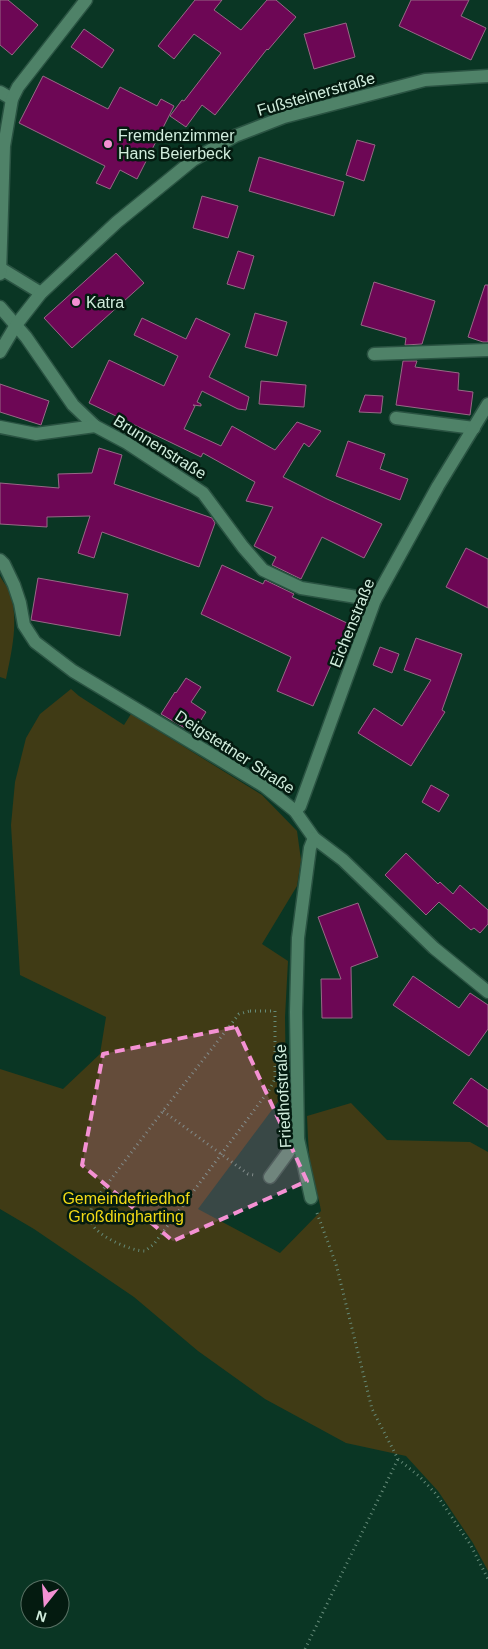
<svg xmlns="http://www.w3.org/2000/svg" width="488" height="1649" font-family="Helvetica,sans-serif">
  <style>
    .green { fill: #403b15 }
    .building { fill: #6d0755; stroke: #976886 }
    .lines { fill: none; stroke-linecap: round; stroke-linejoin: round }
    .minor-casing { stroke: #2a5342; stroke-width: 15 }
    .path { stroke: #668b79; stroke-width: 3; stroke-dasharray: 1 4; stroke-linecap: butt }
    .minor { stroke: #4f8268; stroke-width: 12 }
    .marked { fill: #f491d3; fill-opacity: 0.2; stroke: #f491d3; stroke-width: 4; stroke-dasharray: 10 6; stroke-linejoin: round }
    .poi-dot { fill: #f491d3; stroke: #041b10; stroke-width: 2 }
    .labels { text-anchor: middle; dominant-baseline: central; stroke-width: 5; stroke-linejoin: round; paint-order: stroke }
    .street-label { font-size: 16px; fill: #d1eddd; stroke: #041b10 }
    .poi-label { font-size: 16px; fill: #d1eddd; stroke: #041b10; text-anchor: start }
    .park-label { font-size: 16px; fill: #f2da16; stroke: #041b10 }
  </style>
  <rect width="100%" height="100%" fill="#0a3624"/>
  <!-- green -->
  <g class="green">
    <path d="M0,576c3,6 8,11 10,17 9,27 2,58 -4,86l-6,-2z"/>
    <path d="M71,689l8,7 45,29 7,-11 131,81 35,36 4,29 -4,26 -35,58 26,17 -3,56 1,74 -88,118 82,44 41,-42c-2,-14 -7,-26 -9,-39 -4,-19 -4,-37 -5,-56l44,-13 36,37 83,2 18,10v419l-15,-28 -35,-52 -32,-35 -60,-13 -81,-44 -67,-48 -64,-54 -100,-68 -34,-20v-140l63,20 37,-35 6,-37 -86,-42 -9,-150 4,-43 11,-44 14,-24z"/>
  </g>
  <!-- building -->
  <g class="building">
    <polygon points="0,0 8,0 38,25 12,55 0,45"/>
    <polygon points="195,0 222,0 214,10 241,30 267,0 276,0 296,17 268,50 267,49 215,115 202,105 186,127 170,116 182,100 184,101 221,53 194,34 174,59 158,46"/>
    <polygon points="411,0 469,0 461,16 486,28 471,60 399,26"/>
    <polygon points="346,23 355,57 314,69 304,34"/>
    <polygon points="84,29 114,50 102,68 71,47"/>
    <polygon points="43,76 108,109 120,87 157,106 161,99 174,106 137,179 120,170 110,189 96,183 105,166 19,123"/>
    <polygon points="357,140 375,145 364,181 346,175"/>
    <polygon points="259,157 344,182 334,216 249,191"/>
    <polygon points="202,196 238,206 228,238 193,228"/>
    <polygon points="238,251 254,256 244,289 227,284"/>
    <polygon points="116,253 144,283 72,348 44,318"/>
    <polygon points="374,282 435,301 422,344 405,345 406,338 361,325"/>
    <polygon points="485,285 488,285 488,342 483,342 468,337"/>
    <polygon points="255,313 287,322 277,356 245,347"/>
    <polygon points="142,318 186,339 196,318 230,334 209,377 249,397 246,410 238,409 202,391 197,402 201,404 201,406 193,405 195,406 184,429 221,446 232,426 275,450 297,422 321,431 309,447 304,443 283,477 327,499 382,524 364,558 322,537 301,579 272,565 276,557 254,546 273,507 246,501 255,482 203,453 201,457 89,403 109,360 164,386 178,356 134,335"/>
    <polygon points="403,361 417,361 415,367 459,373 458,390 473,392 470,415 396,405"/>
    <polygon points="261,381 306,385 304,407 259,404"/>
    <polygon points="0,384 49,401 41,425 0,412"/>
    <polygon points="365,395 383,396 381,413 359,412"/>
    <polygon points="348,441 385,454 380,469 408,479 400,500 336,476"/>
    <polygon points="99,448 122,455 114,484 212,518 215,523 199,567 102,532 94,558 78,553 90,516 47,517 47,527 0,524 0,483 59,488 58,474 92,473"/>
    <polygon points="466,548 488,559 488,608 446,587"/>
    <polygon points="222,565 263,584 265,580 294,594 292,597 349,624 313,706 277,691 291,657 201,614"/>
    <polygon points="38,578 128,594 120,636 31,620"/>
    <polygon points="416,638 462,654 442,710 445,712 411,766 358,733 374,708 402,726 431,680 404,670"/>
    <polygon points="380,647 399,654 392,673 373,665"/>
    <polygon points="186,678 201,687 191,702 206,712 193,733 161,714 175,692 176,693"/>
    <polygon points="431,785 449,795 439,812 422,802"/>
    <polygon points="406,853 438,884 440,882 453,894 460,885 488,910 488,924 480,933 474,928 471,930 439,902 426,915 385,875"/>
    <polygon points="358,903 378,957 351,967 352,1018 322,1018 321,979 341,979 318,917"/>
    <polygon points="413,976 459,1008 470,993 488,1005 488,1029 469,1056 393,1005"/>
    <polygon points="471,1078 488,1090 488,1127 453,1103"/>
  </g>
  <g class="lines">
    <defs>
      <g id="minor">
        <polyline points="0,92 12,99"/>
        <polyline points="0,268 41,293"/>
        <polyline points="0,274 4,146 12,99 18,87 86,0"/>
        <polyline points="0,307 26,337 73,405 95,426 127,443 203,493 243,547 263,570 301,588 375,600"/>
        <polyline points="0,352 16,325 41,293 117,222 193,160 235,136 284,117 425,80 488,76"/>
        <polyline points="374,354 488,350"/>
        <polyline points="396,418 474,428"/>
        <polyline points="0,427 36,434 95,426"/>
        <polyline points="0,560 4,564 14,585 20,603 24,625 35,642 73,671 264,786 295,811 314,838 343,860 434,948 488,992"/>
        <polyline points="295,811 300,806 375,600 438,486 488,404"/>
        <polyline points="270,1177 298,1139"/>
        <polyline points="311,1198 298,1139 296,1012 298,938 310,848 314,838"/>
      </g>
    </defs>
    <!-- minor casing -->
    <use href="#minor" class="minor-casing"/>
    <!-- path -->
    <g class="path">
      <path d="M250,1011h25v68l-5,10 -116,155 -9,7c-14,0 -46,-14 -53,-27 -3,-7 -1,-13 0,-20l71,-93 76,-97z"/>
      <polyline points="163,1111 248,1174 254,1175"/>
      <polyline points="317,1213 336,1264 372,1409 398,1459 420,1477 436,1494 470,1544 488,1579"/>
      <polyline points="305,1649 398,1459"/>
    </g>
    <!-- minor -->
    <use href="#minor" class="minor"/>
  </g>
  <!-- marked area -->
  <path class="marked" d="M236,1027l71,154 -134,60 -91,-76 21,-111z"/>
  <!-- markers -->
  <g class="poi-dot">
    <circle cx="108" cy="144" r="5"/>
    <circle cx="76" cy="302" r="5"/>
  </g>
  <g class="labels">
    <!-- street labels -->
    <g class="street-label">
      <text transform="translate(316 94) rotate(-16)">Fußsteinerstraße</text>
      <text transform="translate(160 447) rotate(32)">Brunnenstraße</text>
      <text transform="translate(352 623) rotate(-68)">Eichenstraße</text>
      <text transform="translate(235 752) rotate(33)">Deigstettner Straße</text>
      <text transform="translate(283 1096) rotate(-93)">Friedhofstraße</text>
    </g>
    <!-- poi labels -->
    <g class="poi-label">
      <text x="118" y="135">Fremdenzimmer<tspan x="118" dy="18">Hans Beierbeck</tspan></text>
      <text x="86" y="302">Katra</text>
    </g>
    <!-- park labels -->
    <g class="park-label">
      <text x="126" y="1198">Gemeindefriedhof<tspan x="126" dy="18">Großdingharting</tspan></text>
    </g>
  </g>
  <!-- north arrow -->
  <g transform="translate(45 1604) rotate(197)"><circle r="24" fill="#041b10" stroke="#566f62"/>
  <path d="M0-4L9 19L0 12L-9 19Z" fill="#f491d3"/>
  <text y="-8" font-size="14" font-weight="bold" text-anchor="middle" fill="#d1eddd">N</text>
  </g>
</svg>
